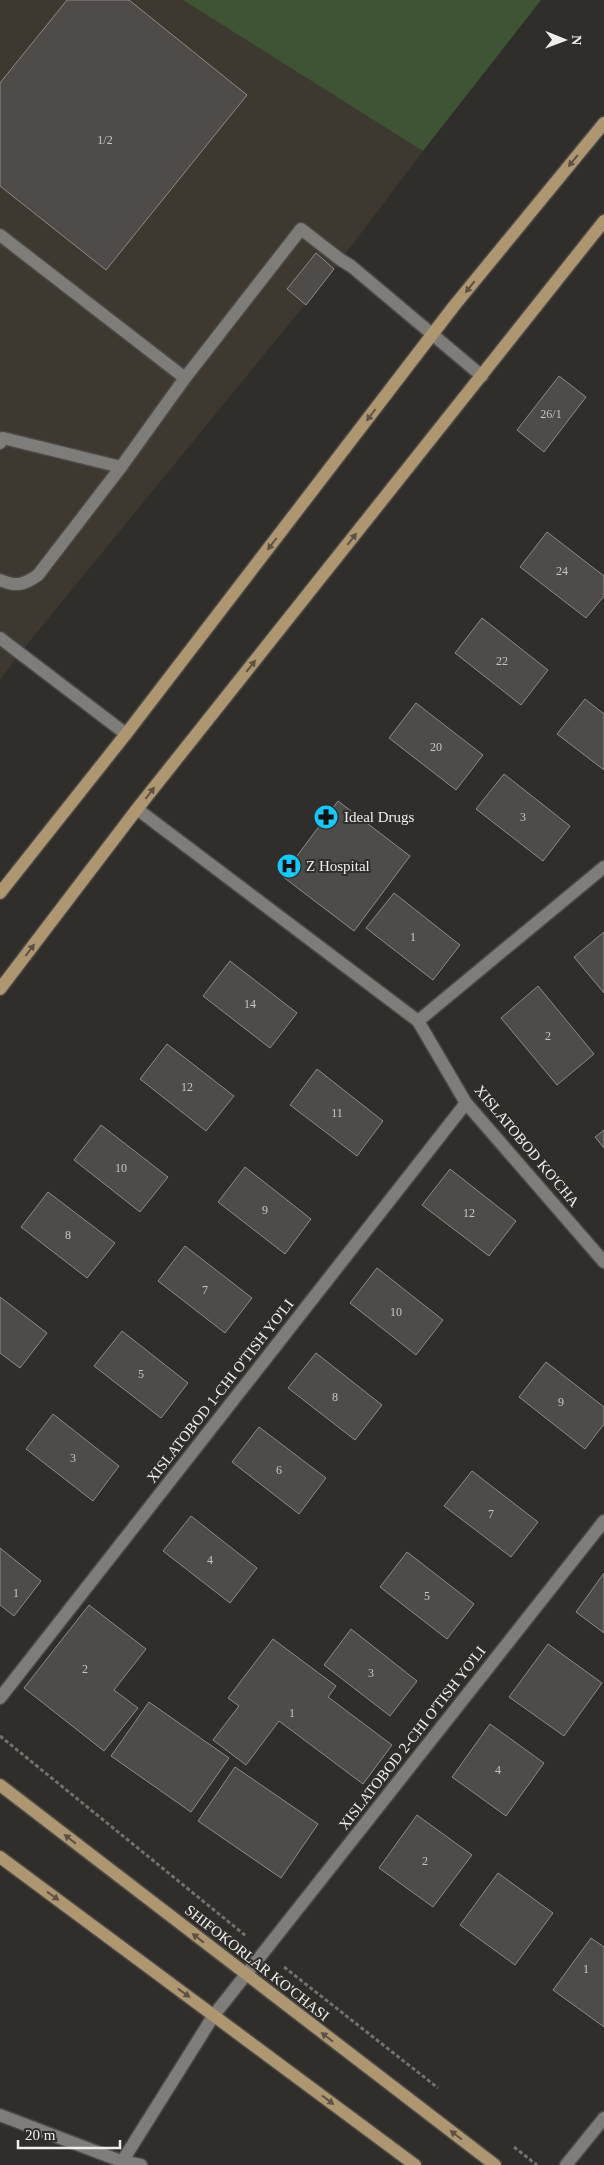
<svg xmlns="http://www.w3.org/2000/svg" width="604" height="2165" font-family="'Times New Roman',serif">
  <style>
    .built { fill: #3e3930 }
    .green { fill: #3f5335 }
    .building { fill: #4f4b49; stroke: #8f8a88 }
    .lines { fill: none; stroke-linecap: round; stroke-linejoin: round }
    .minor-casing { stroke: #4c4a47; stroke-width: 15 }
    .major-casing { stroke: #4c4a47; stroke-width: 15 }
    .path { stroke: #72716d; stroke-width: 3; stroke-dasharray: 4 2.5; stroke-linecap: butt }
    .minor { stroke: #7f7d79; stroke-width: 12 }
    .major { stroke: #ae9671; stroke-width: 12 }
    .oneway { fill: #5c5243 }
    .labels { text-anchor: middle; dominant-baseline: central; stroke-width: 4; stroke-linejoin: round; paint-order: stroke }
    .number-label { font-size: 12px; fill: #c7c5c3 }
    .poi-label { font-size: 15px; fill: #efeeec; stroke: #302e2a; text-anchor: start }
    .street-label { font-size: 15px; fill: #efeeec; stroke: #302e2a }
  </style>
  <rect width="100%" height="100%" fill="#302e2a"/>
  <!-- built -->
  <polygon class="built" points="0,0 202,0 423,151 334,269 20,653 0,680"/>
  <!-- green -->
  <polygon class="green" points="183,0 541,0 423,151"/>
  <!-- building -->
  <g class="building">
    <polygon points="67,0 129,0 247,95 106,270 0,186 0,83"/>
    <polygon points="316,253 334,269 306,305 287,289"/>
    <polygon points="559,376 586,397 544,452 517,430"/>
    <polygon points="547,532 604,576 604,596 586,618 520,567"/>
    <polygon points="482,618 548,670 521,705 455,653"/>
    <polygon points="585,699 604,714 604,770 557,734"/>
    <polygon points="416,703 483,755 456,790 389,738"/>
    <polygon points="504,774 570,826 543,861 476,809"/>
    <polygon points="338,801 410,856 354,931 282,876"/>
    <polygon points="394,893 460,945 433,980 366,928"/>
    <polygon points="604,932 604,993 574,957"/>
    <polygon points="230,961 297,1013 270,1048 203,996"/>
    <polygon points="538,986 594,1054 557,1085 501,1018"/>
    <polygon points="167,1044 234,1096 206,1131 140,1079"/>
    <polygon points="317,1069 383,1121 357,1156 290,1105"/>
    <polygon points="101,1125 168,1177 140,1212 74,1160"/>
    <polygon points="604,1130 604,1148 595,1137"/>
    <polygon points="245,1167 311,1219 285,1254 218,1202"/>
    <polygon points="450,1169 516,1221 489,1256 422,1205"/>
    <polygon points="48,1192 115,1243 87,1278 21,1227"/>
    <polygon points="185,1246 252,1298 225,1333 158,1281"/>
    <polygon points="377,1268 443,1320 416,1355 350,1303"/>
    <polygon points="0,1297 47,1333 20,1368 0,1353"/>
    <polygon points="122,1331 188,1383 161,1418 94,1366"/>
    <polygon points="316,1353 382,1405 355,1440 288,1388"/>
    <polygon points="546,1362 604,1407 604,1424 585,1449 519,1397"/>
    <polygon points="53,1414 119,1466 93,1501 26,1449"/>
    <polygon points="259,1427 326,1478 299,1514 232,1462"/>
    <polygon points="472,1471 538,1522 511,1557 444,1506"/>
    <polygon points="191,1516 257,1568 230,1603 163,1551"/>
    <polygon points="0,1548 41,1581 14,1616 0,1605"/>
    <polygon points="407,1552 474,1604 447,1639 380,1587"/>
    <polygon points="604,1573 604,1633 576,1612"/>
    <polygon points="89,1605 146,1649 114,1690 138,1708 104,1751 24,1688"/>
    <polygon points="351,1629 417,1681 390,1716 324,1665"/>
    <polygon points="273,1639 336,1686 328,1697 392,1745 363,1784 279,1721 246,1765 213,1740 239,1706 228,1698"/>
    <polygon points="548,1644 602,1683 564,1736 509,1697"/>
    <polygon points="149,1702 229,1758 191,1812 111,1756"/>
    <polygon points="490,1724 544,1763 506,1816 452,1777"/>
    <polygon points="235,1767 318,1824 281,1878 198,1821"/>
    <polygon points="417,1815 472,1855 433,1907 379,1868"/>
    <polygon points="498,1873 553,1913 515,1965 460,1925"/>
    <polygon points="591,1938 604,1947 604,2027 553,1990"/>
  </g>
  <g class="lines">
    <defs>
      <g id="minor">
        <polyline points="0,235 185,378"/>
        <polyline points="0,443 3,438 121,467"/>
        <path d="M0,580c16,7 24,5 38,-5l83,-108 64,-89 116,-149 40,31 10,6 131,110"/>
        <polyline points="0,638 126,734"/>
        <polyline points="137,809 418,1021 466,1103 604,1262"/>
        <polyline points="418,1021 604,867"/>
        <polyline points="0,1698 466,1103"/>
        <polyline points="0,2115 121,2161 141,2165"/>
        <polyline points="120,2165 214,2015 604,1521"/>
        <polyline points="566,2165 604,2118"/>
      </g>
      <g id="major">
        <polyline points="0,893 126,734 454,306 604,123"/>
        <polyline points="0,989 137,809 604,221"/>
        <polyline points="0,1785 495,2165"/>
        <polyline points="0,1857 415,2165"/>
      </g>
    </defs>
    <!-- minor casing -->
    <use href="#minor" class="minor-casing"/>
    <!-- major casing -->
    <use href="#major" class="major-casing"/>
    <!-- path -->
    <g class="path">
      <polyline points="0,1736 246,1936"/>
      <polyline points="284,1967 438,2088"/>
      <polyline points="514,2147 537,2165"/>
    </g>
    <!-- minor -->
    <use href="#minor" class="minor"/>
    <!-- major -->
    <use href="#major" class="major"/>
  </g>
  <!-- one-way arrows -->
  <defs><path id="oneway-solid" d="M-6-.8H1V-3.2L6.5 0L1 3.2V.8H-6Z" transform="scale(1.25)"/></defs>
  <g class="oneway">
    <use href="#oneway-solid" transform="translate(573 161) rotate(129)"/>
    <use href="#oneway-solid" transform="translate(470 287) rotate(129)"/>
    <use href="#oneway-solid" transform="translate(371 415) rotate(127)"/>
    <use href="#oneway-solid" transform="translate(352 539) rotate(-52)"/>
    <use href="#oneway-solid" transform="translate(272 544) rotate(127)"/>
    <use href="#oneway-solid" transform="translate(251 666) rotate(-52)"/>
    <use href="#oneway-solid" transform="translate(150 793) rotate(-52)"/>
    <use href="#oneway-solid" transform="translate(30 950) rotate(-53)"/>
    <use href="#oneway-solid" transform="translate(70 1839) rotate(-142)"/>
    <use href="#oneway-solid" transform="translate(53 1896) rotate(36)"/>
    <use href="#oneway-solid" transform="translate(198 1938) rotate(-142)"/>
    <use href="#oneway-solid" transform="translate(184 1993) rotate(36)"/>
    <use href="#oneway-solid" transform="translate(327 2037) rotate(-143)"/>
    <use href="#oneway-solid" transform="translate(328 2100) rotate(37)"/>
    <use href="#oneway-solid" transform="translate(456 2135) rotate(-143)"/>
  </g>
  <!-- icons -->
  <defs>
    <symbol id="pharmacy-disc" viewBox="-11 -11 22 22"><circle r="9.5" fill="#12cafb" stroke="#302e2a"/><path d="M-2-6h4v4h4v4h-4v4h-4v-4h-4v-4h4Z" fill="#111"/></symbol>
    <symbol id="hospital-disc" viewBox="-11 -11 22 22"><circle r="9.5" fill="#12cafb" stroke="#302e2a"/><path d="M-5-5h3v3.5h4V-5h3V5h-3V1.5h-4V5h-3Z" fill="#111"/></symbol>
  </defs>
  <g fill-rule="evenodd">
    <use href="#pharmacy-disc" x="312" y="803" width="28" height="28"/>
    <use href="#hospital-disc" x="275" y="852" width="28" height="28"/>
  </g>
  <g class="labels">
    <!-- number labels -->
    <g class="number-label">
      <text x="105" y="140">1/2</text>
      <text x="551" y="414">26/1</text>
      <text x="562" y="571">24</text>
      <text x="502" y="661">22</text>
      <text x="436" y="747">20</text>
      <text x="523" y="817">3</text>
      <text x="413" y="937">1</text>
      <text x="250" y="1004">14</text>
      <text x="548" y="1036">2</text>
      <text x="187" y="1087">12</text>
      <text x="337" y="1113">11</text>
      <text x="121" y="1168">10</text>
      <text x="265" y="1210">9</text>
      <text x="469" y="1213">12</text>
      <text x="68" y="1235">8</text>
      <text x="205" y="1290">7</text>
      <text x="396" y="1312">10</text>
      <text x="141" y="1374">5</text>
      <text x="335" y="1397">8</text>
      <text x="561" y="1402">9</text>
      <text x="73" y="1458">3</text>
      <text x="279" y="1470">6</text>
      <text x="491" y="1514">7</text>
      <text x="210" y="1560">4</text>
      <text x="16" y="1593">1</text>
      <text x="427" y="1596">5</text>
      <text x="85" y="1669">2</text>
      <text x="371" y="1673">3</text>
      <text x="292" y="1713">1</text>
      <text x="498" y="1770">4</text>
      <text x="425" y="1861">2</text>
      <text x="586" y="1969">1</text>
    </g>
    <!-- poi labels -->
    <g class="poi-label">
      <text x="344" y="817">Ideal Drugs</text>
      <text x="306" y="866">Z Hospital</text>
    </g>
    <!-- street labels -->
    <g class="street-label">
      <text transform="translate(527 1146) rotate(50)">XISLATOBOD KO'CHA</text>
      <text transform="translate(220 1391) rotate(-52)">XISLATOBOD 1-CHI O'TISH YO'LI</text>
      <text transform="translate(412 1738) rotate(-52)">XISLATOBOD 2-CHI O'TISH YO'LI</text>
      <text transform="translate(257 1963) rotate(38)">SHIFOKORLAR KO'CHASI</text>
    </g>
  </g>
  <!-- north arrow -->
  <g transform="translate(564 40) rotate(91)" stroke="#302e2a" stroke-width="4" paint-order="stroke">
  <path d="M0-4L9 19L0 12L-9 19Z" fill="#efeeec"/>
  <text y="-8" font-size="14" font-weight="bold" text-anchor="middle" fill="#efeeec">N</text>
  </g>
  <!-- scale -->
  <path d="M18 2140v8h102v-8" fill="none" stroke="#efeeec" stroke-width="2.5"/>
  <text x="25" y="2140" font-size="15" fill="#efeeec" stroke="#302e2a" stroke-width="4" paint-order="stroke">20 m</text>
</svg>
